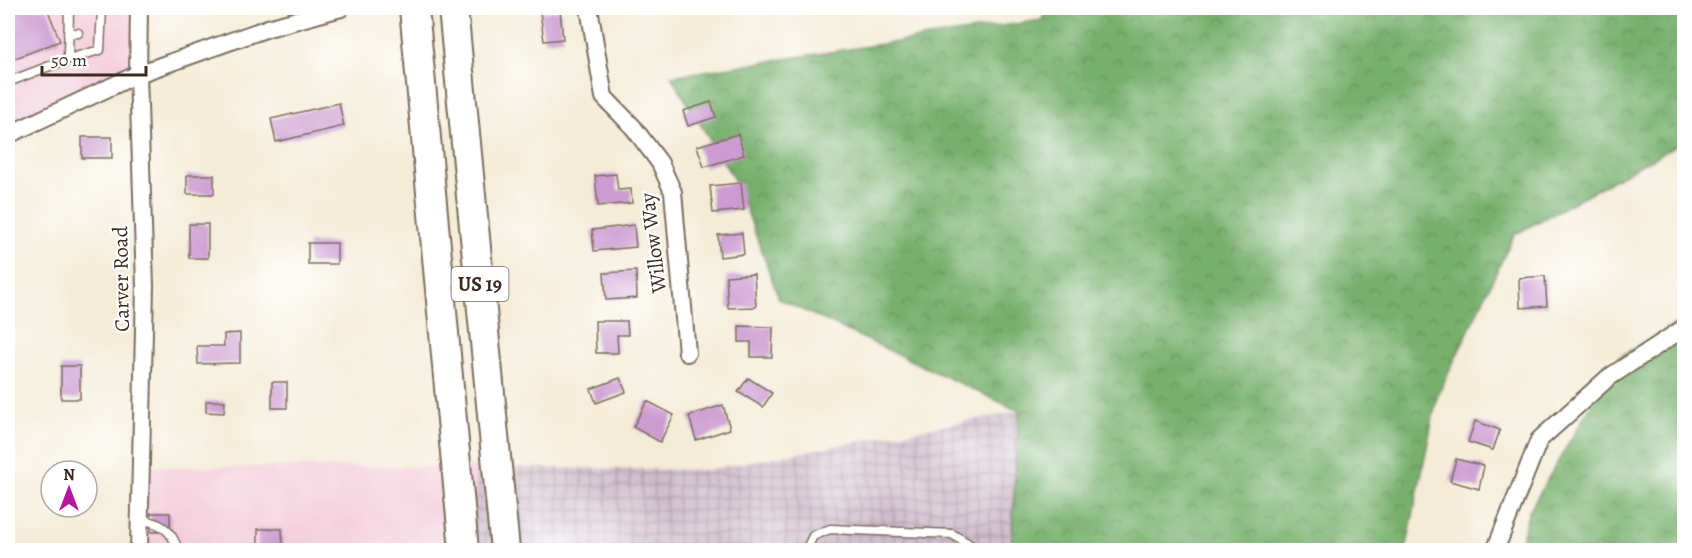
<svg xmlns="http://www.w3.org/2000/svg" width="1692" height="558" font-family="Alegreya,serif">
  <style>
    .built { fill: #f4cfdc }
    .industrial { fill: url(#industrial-grid) }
    .forest { fill: url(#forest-crowns); stroke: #596d46; stroke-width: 1.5 }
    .building { fill: #cc9bd1 }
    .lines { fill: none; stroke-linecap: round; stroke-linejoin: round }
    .service-casing { stroke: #7c6e5f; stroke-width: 11 }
    .minor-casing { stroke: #7c6e5f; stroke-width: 20 }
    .motorway-casing { stroke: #7c6e5f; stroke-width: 32 }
    .service { stroke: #fff; stroke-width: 8 }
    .minor { stroke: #fff; stroke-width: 16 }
    .motorway { stroke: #fff; stroke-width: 28 }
    .labels { text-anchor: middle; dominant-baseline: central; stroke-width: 4.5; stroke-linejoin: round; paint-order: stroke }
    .shield { fill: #fff; stroke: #766a62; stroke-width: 1.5 }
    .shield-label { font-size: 20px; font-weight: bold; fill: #3b2a1e }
    .street-label { font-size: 21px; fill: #3b2a1e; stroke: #fff }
  </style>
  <defs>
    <pattern id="industrial-grid" width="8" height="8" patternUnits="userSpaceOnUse" patternTransform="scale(1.5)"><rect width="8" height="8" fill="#d0bdcc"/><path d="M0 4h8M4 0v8" fill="none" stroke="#aa9aa5"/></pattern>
    <pattern id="forest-crowns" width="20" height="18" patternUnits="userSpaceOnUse" patternTransform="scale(1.5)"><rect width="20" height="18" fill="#77b06d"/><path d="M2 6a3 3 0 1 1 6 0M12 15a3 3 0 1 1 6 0" fill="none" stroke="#638f59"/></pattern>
  </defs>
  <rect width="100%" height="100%" fill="#fff"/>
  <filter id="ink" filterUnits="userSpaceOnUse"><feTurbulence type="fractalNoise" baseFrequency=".0167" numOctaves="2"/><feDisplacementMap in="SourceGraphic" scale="12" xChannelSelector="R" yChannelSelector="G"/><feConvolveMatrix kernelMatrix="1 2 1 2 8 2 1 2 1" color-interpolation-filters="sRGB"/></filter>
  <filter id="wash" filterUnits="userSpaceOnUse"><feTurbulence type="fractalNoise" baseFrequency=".008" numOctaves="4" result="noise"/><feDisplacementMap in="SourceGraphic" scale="24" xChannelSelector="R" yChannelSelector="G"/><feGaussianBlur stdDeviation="1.35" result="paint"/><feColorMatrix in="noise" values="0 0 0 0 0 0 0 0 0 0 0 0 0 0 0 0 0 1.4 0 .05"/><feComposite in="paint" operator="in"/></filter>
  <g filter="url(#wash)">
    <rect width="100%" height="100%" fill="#f4ecd7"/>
    <!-- built -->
    <g class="built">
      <polygon points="8,8 136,8 132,71 8,135 8,188"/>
      <polygon points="141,467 476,467 472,550 139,550"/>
    </g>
    <!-- industrial -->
    <polygon class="industrial" points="1020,411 1011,550 472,550 476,467 706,470"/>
    <!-- forest -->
    <g class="forest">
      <polygon points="1045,8 1684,8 1684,141 1514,235 1437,397 1406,550 1011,550 1019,411 779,299 738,186 671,76 1042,20"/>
      <polygon points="1684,319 1684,550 1518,550 1529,511 1619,357"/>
    </g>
    <g id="blocks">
      <!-- building -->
      <g class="building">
        <polygon points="8,8 47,8 60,41 8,61"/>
        <polygon points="668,8 692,8 692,9 669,12"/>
        <polygon points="560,10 563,39 544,41 540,12"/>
        <polygon points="711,102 716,117 688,126 683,111"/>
        <polygon points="339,103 344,126 276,142 271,119"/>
        <polygon points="738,134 744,155 704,167 697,146"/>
        <rect x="82" y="137" width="30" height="21"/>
        <polygon points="616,174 618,190 631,189 632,203 598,206 595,176"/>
        <rect x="187" y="175" width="27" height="19"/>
        <polygon points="741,183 744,210 713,213 710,186"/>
        <rect x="189" y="224" width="19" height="34"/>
        <polygon points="634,225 636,247 594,251 592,230"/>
        <polygon points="742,233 744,254 720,257 718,235"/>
        <rect x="308" y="243" width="29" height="21"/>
        <polygon points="636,271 637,298 606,300 604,273"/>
        <polygon points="754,274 756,307 728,308 726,276"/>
        <polygon points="1545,276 1547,306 1520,308 1519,278"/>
        <polygon points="595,321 627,321 628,335 617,335 618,353 596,353"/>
        <polygon points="739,326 773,327 772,357 751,357 751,342 739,342"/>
        <polygon points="240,333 240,363 198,364 197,346 224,346 224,334"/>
        <rect x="61" y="366" width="19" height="33"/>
        <polygon points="620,378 626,392 596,403 591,389"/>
        <polygon points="748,378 772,393 763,407 738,392"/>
        <rect x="272" y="382" width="15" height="26"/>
        <polygon points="206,401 225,401 224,413 206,412"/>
        <polygon points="647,401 674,415 660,442 633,427"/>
        <polygon points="723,405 730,429 696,440 689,416"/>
        <polygon points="1475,421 1500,430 1493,450 1468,442"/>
        <polygon points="1456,459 1484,466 1479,489 1450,481"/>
        <rect x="151" y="513" width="19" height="19"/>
        <polygon points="258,529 282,529 283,550 258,550"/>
        <rect x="308" y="548" width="27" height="2"/>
      </g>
    </g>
  </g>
  <g filter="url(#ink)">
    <use href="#blocks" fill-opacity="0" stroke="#7c6e5f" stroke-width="1.5"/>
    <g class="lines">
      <defs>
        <g id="service">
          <polyline points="68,33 78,33"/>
          <polyline points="68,59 69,8"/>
          <polyline points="8,82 68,59 100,50 102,8"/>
          <path d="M140,519c21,4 31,10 38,31"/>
          <polyline points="808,550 808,546 813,536 830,529 952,534 979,550"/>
        </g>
        <g id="minor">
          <polyline points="589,8 604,97 633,127 660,163 673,192 687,353"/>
          <polyline points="8,135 138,74 268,28 341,8"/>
          <polyline points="139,550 145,286 138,74 139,8"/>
          <polyline points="1496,550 1498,543 1539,440 1608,378 1684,328"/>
        </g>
        <g id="motorway">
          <polyline points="414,8 464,550"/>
          <polyline points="453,8 505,550"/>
        </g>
      </defs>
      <!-- service casing -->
      <use href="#service" class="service-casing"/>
      <!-- minor casing -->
      <use href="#minor" class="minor-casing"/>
      <!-- motorway casing -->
      <use href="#motorway" class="motorway-casing"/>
      <!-- service -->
      <use href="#service" class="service"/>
      <!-- minor -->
      <use href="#minor" class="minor"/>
      <!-- motorway -->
      <use href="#motorway" class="motorway"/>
    </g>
  </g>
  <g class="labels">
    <!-- shield labels -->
    <rect class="shield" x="451.5" y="267" width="57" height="34" rx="4.5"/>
    <g class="shield-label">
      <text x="480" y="284">US 19</text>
    </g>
    <!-- street labels -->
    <g class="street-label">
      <text transform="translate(653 243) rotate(-97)">Willow Way</text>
      <text transform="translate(121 279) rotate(-91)">Carver Road</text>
    </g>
  </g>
  <!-- margin -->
  <rect width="1692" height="558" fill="none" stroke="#fff" stroke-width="30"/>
  <!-- north arrow -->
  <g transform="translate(69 489)"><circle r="28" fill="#ffffff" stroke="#b1aaa5" stroke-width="1.5"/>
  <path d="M0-4.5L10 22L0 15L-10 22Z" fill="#b5179e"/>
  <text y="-9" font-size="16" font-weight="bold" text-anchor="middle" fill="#3b2a1e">N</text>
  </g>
  <!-- scale -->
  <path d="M42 66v9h104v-9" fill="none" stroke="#3b2a1e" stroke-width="3"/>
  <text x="51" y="66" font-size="18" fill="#3b2a1e" stroke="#ffffff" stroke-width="4.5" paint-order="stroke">50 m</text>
</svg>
